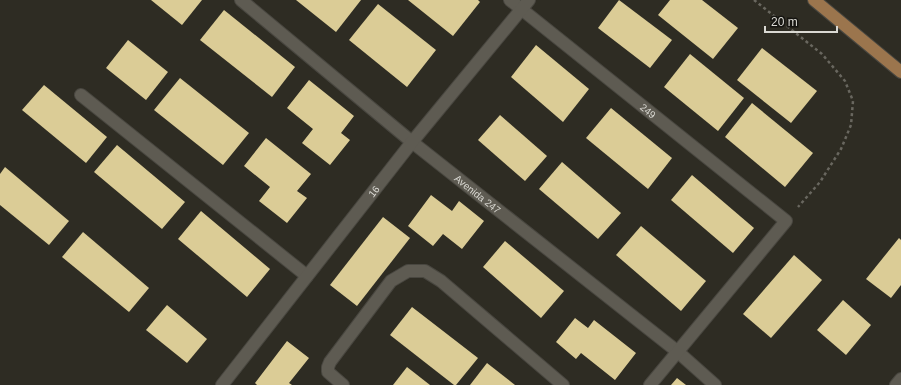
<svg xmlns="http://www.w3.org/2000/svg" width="901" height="385" font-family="Helvetica,sans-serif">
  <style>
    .building { fill: #dbcc96 }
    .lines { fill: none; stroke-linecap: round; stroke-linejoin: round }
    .minor-casing { stroke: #494740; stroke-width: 14 }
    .major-casing { stroke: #494740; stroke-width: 14 }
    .path { stroke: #69675f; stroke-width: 2.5; stroke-dasharray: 3 3; stroke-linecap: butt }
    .minor { stroke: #5e5b52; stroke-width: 12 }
    .major { stroke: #9b754d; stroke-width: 12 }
    .labels { text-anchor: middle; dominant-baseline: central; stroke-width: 4; stroke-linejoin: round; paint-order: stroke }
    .street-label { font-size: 10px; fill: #dad9d3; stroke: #151410 }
  </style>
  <rect width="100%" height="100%" fill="#2e2c23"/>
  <!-- building -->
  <g class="building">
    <polygon points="151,0 202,0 182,25"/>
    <polygon points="296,0 361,0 336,32"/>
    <polygon points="408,0 478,0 480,2 453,36"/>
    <polygon points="619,0 672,40 650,68 598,28"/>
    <polygon points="670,0 702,0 738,28 713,59 658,15"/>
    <polygon points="378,4 436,50 407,87 349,40"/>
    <polygon points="224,10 295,67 272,97 200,40"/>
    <polygon points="128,40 168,72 146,100 106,68"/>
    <polygon points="536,45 589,89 563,122 511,77"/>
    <polygon points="762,48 817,91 791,123 737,80"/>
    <polygon points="690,54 744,98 718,131 664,87"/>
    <polygon points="180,78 249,133 223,165 154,110"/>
    <polygon points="309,80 354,116 341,133 350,140 330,165 302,143 313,129 287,108"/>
    <polygon points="44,85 107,137 86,163 22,110"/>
    <polygon points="752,103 813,153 785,187 725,137"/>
    <polygon points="611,108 672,158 648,189 586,138"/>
    <polygon points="500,115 547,156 525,181 478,140"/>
    <polygon points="266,138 311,174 297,191 307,198 287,223 259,201 270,187 244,166"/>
    <polygon points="117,145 185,202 162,229 94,172"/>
    <polygon points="562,162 621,213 598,239 539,189"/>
    <polygon points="5,167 69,221 49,245 0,205 0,174"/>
    <polygon points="692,175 754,228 733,253 671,200"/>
    <polygon points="431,195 452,211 459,201 484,221 462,249 443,234 433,246 408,226"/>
    <polygon points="201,211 270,269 247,297 178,239"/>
    <polygon points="383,217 410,238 357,306 330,285"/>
    <polygon points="641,226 706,281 681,311 616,255"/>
    <polygon points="83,232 149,288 129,312 62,257"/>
    <polygon points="899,238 901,240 901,285 891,298 866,279"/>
    <polygon points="505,241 564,291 541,318 483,267"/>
    <polygon points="794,255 822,280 771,338 743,314"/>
    <polygon points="843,300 871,325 846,355 817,330"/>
    <polygon points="167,305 207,339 187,363 146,330"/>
    <polygon points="412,307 478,358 456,385 454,385 390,335"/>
    <polygon points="575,318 588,328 594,320 636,353 615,380 581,353 576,359 556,342"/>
    <polygon points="287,341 309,358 289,383 292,385 257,385 255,383"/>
    <polygon points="487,363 515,385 470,385"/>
    <polygon points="407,367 430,385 393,385"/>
    <polygon points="677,378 686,385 671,385"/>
  </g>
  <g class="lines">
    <defs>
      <g id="minor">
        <path id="s1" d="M241,0l171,142 266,210 37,33"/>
        <path id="s2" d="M510,0l276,221 -136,164"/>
        <polyline points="81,95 307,276"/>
        <path id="s3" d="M222,385l190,-243 117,-142"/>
        <polyline points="343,385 328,372 328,367 330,362 391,281 408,271 425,271 441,281 563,385"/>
        <polyline points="896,385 901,379"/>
      </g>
      <polyline id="major" points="814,0 901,72"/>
    </defs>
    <!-- minor casing -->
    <use href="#minor" class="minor-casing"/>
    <!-- major casing -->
    <use href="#major" class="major-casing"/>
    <!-- path -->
    <polyline class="path" points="754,0 822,54 845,81 853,101 851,125 841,149 820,182 798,207"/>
    <!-- minor -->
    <use href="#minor" class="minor"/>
    <!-- major -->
    <use href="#major" class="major"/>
  </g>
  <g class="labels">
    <!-- street labels -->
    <g class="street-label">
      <text stroke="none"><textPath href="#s2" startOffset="177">249</textPath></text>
      <text stroke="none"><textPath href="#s3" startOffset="246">16</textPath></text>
      <text stroke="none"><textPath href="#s1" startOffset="306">Avenida 247</textPath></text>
    </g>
  </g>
  <!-- scale -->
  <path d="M765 26v6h72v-6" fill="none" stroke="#dad9d3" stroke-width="2"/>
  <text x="771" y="26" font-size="12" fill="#dad9d3" stroke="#151410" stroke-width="3" paint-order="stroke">20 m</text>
</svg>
